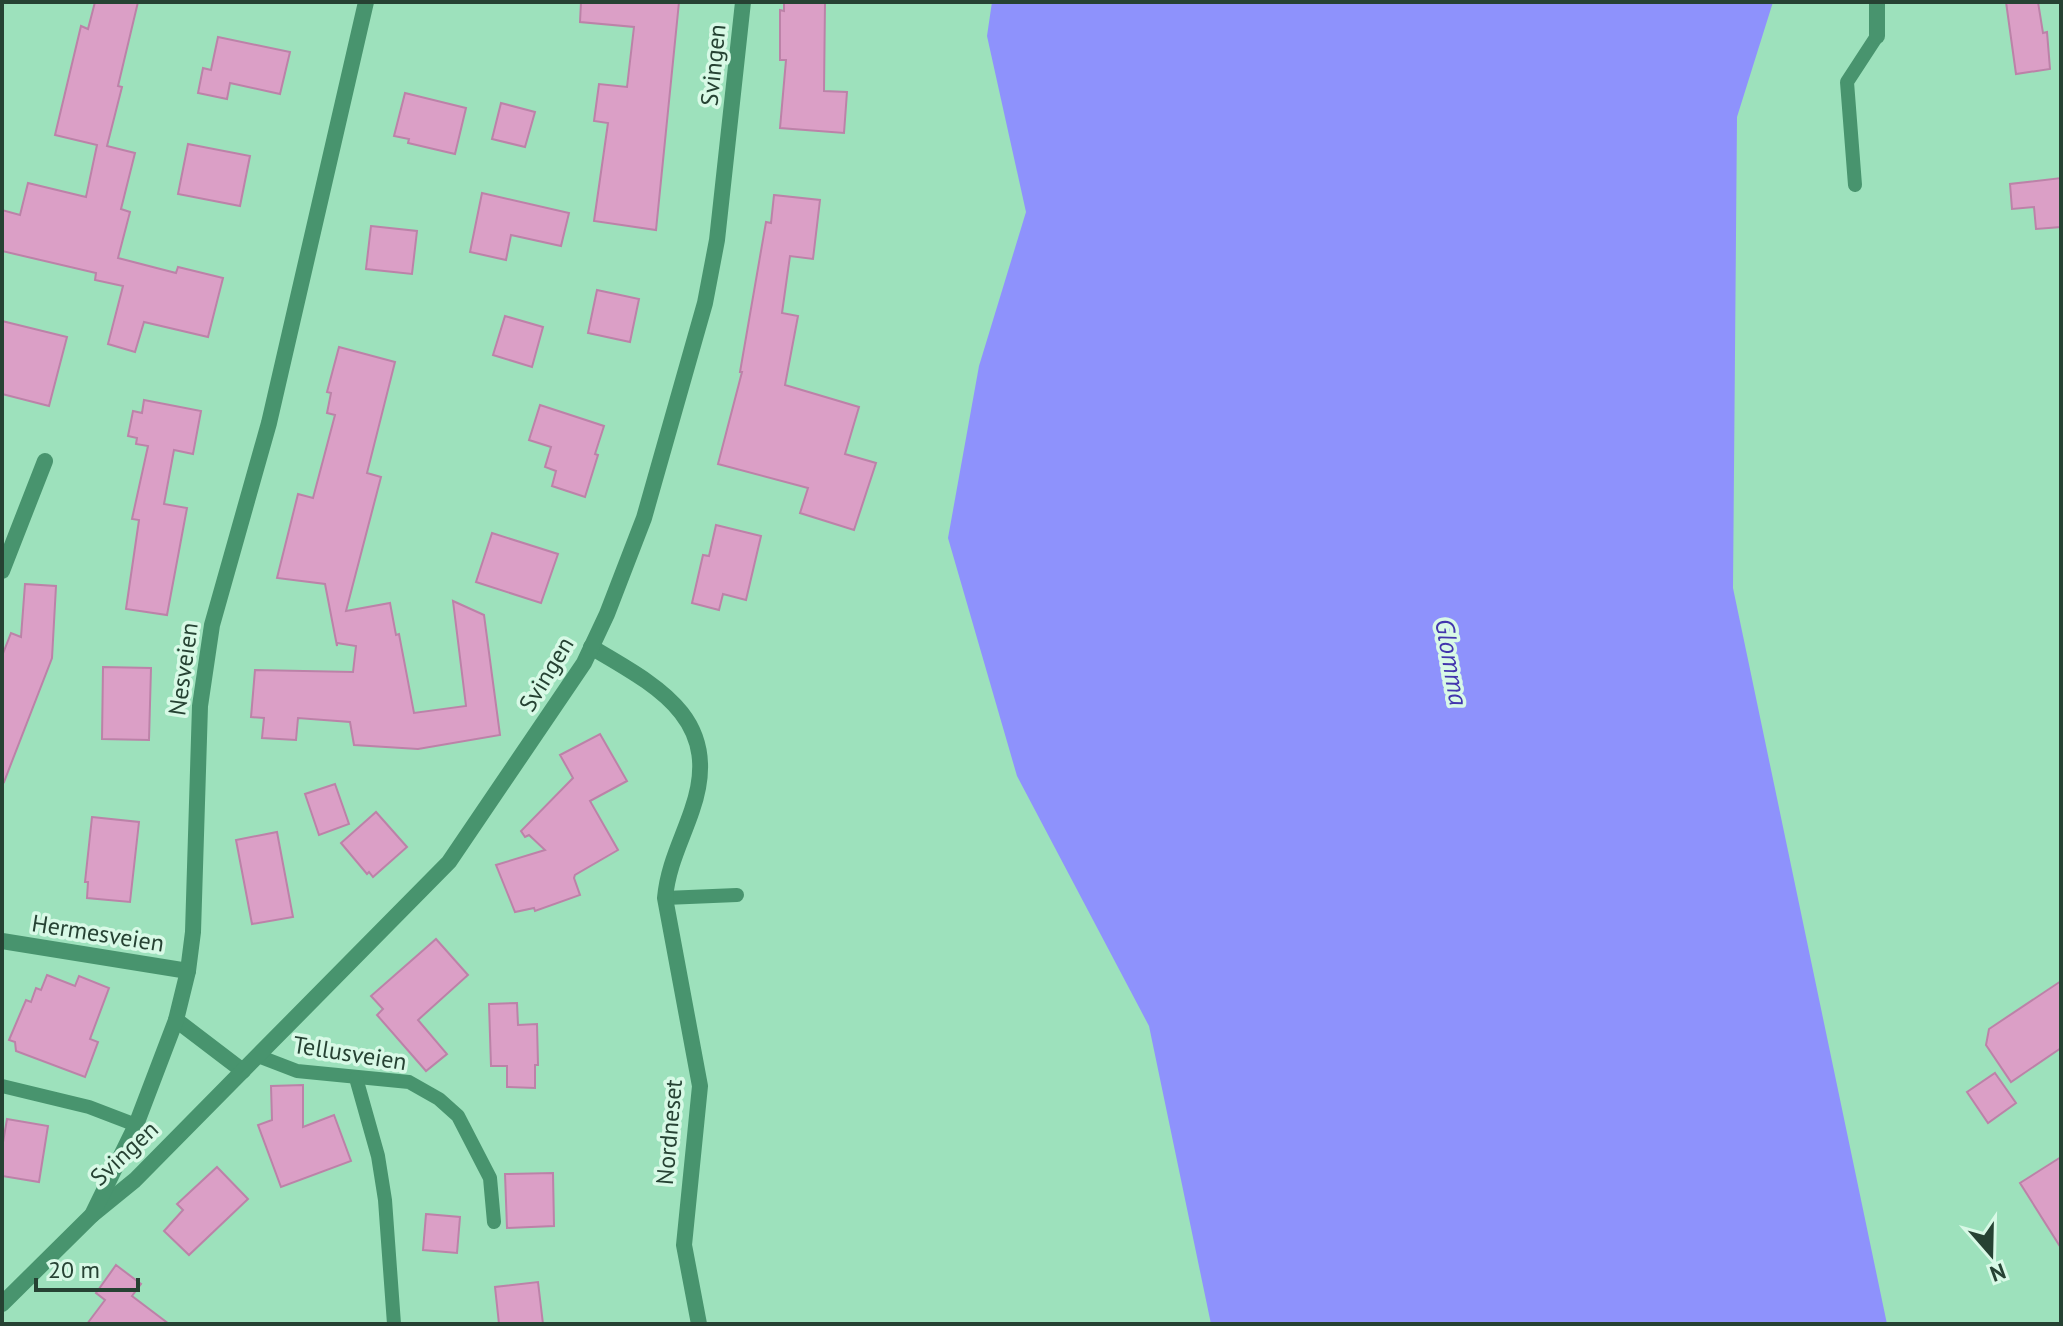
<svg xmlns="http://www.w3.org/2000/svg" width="2063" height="1326" font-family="'PT Sans',sans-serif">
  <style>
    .water { fill: #8e92fc }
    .building { fill: #db9fc6; stroke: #bc82a8; stroke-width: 2 }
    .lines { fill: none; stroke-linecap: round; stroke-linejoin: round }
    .service { stroke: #48946e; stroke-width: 14 }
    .minor { stroke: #48946e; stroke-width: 16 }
    .labels { text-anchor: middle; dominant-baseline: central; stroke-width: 7; stroke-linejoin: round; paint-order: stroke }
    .street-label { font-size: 24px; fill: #264233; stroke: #d8f9e6 }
    .water-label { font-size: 26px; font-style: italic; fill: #4235ad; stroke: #d8f9e6 }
  </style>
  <rect width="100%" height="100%" fill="#9de1bc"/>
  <!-- water -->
  <polygon class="water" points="992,2 1773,2 1737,117 1733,588 1887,1324 1211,1324 1149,1026 1017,776 948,538 979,366 1026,212 987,36"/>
  <!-- building -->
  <g class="building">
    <polygon points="95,2 138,2 118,86 122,87 107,146 135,153 121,209 130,212 118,258 176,273 178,267 223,278 208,337 144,322 135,352 108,344 123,286 95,280 96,273 2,251 2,210 20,215 28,183 86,197 97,145 55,135 81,26 88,29"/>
    <polygon points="581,2 679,2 656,230 594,221 608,123 594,121 599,84 627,87 634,27 580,22"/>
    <polygon points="784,2 825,2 824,91 847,92 844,133 780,128 786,60 780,60 780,10 784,11"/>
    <polygon points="2006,2 2038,2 2043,33 2047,32 2050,69 2016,74"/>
    <polygon points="218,37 290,52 280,94 230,83 227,99 198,93 203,68 211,70"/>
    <polygon points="405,93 466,108 455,154 408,143 409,139 394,136"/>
    <polygon points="501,103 535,112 525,147 492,139"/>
    <polygon points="188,144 250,156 240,206 178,194"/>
    <polygon points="2061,178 2061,227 2036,229 2034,207 2012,209 2010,184"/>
    <polygon points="482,193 569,213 561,246 511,235 506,260 470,252"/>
    <polygon points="774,195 820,200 813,259 790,256 782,313 798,316 785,385 859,407 845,454 876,463 854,530 800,513 808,488 718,464 742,372 740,372 766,222 771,223"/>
    <polygon points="371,226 417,231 412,274 366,269"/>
    <polygon points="597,290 639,299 630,342 588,333"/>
    <polygon points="505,316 543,327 532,367 493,355"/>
    <polygon points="2,321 67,337 49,406 2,394"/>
    <polygon points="339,347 395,362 367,473 381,477 346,611 390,603 396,635 399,634 414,713 466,706 453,601 484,615 500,735 418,749 354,745 350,722 298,718 296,740 262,738 264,718 251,717 255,670 353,672 356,646 337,643 337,646 325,584 277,578 298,494 313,498 335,415 327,413 331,393 327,392"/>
    <polygon points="144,400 201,411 193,454 174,450 164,504 187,508 167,615 126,609 139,520 132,519 148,446 136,444 137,438 128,436 133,411 142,413"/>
    <polygon points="540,405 604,426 595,454 598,455 585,497 552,486 556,471 545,467 551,447 529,440"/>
    <polygon points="716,525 761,536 746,600 723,594 719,610 692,603 703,555 709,556"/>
    <polygon points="492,533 558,554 541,603 476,582"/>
    <polygon points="25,584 56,586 52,658 4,782 2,781 2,656 11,633 21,637"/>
    <polygon points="103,667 151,668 149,740 102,739"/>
    <polygon points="600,734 627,781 590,801 618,850 575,875 574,878 580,895 535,911 534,908 515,912 496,865 545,850 529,835 525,837 521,831 573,778 560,755"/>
    <polygon points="335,784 349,824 319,835 305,794"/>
    <polygon points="376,812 407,847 373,877 369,872 367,874 341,843"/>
    <polygon points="92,817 139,822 130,902 87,898 88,882 85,882"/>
    <polygon points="277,832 293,917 252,924 236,840"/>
    <polygon points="436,939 468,975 418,1020 447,1054 426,1071 377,1015 383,1009 371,996"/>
    <polygon points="47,975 75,986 79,976 109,988 90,1039 98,1042 85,1077 16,1051 15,1042 9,1040 26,1000 31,1002 36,988 41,990"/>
    <polygon points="2061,981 2061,1048 2011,1082 1986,1045 1989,1029"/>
    <polygon points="517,1003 518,1025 537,1024 538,1065 535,1065 535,1088 507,1087 507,1066 491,1066 489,1004"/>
    <polygon points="1995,1073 2016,1103 1988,1123 1967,1092"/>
    <polygon points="303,1085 303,1127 334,1115 351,1161 281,1187 258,1125 272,1120 271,1086"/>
    <polygon points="7,1119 48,1126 39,1182 2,1176 2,1148"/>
    <polygon points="2061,1157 2061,1248 2020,1183"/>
    <polygon points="217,1167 248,1199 189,1255 164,1231 183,1210 177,1204"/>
    <polygon points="553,1173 554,1226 507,1228 505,1174"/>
    <polygon points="426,1214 460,1217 457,1253 423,1250"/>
    <polygon points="116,1265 141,1284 132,1296 169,1324 87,1324 105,1300 96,1293"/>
    <polygon points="538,1282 543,1324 499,1324 495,1287"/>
  </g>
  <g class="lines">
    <!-- service -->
    <g class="service">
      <polyline points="1855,185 1847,82 1877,36"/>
      <polyline points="665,898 737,895"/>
      <polyline points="258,1056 297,1071 409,1082 439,1099 458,1116 490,1178 494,1222"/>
      <polyline points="356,1078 378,1156 385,1200 394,1324"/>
      <polyline points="2,1086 89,1107 136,1125"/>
    </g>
    <!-- minor -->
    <g class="minor">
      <polyline points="1877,36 1877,2"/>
      <polyline points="2,571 45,461"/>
      <path d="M591,647c66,39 133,72 101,163 -10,30 -24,55 -27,88l35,188 -16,159 15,79"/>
      <polyline points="2,941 188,971"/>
      <polyline points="176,1020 243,1071"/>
      <polyline points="92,1215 135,1180 449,862 584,663 607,614 644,518 705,303 717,240 743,2"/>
      <polyline points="2,1304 92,1215 136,1125 176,1020 188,971 193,932 200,706 212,625 269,423 366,2"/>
    </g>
  </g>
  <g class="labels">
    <!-- street labels -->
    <g class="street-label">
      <text transform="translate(713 65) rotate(-84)">Svingen</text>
      <text transform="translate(183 669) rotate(-82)">Nesveien</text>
      <text transform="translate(546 674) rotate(-59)">Svingen</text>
      <text transform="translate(98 933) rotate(9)">Hermesveien</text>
      <text transform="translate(350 1053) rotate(9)">Tellusveien</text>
      <text transform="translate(669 1132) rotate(-85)">Nordneset</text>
      <text transform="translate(124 1153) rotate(-43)">Svingen</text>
    </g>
    <!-- water labels -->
    <g class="water-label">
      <text transform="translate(1452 662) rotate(80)">Glomma</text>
    </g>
  </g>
  <!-- border -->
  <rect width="2063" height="1326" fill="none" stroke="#264233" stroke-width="8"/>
  <!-- north arrow -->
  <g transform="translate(1991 1254) rotate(160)" stroke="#d8f9e6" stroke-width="6" paint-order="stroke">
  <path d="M0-6L14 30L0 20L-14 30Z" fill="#264233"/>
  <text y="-12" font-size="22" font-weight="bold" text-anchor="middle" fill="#264233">N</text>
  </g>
  <!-- scale -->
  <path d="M36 1278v12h102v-12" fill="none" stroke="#264233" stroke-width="4"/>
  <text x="48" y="1278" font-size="24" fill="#264233" stroke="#d8f9e6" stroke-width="6" paint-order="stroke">20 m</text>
</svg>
